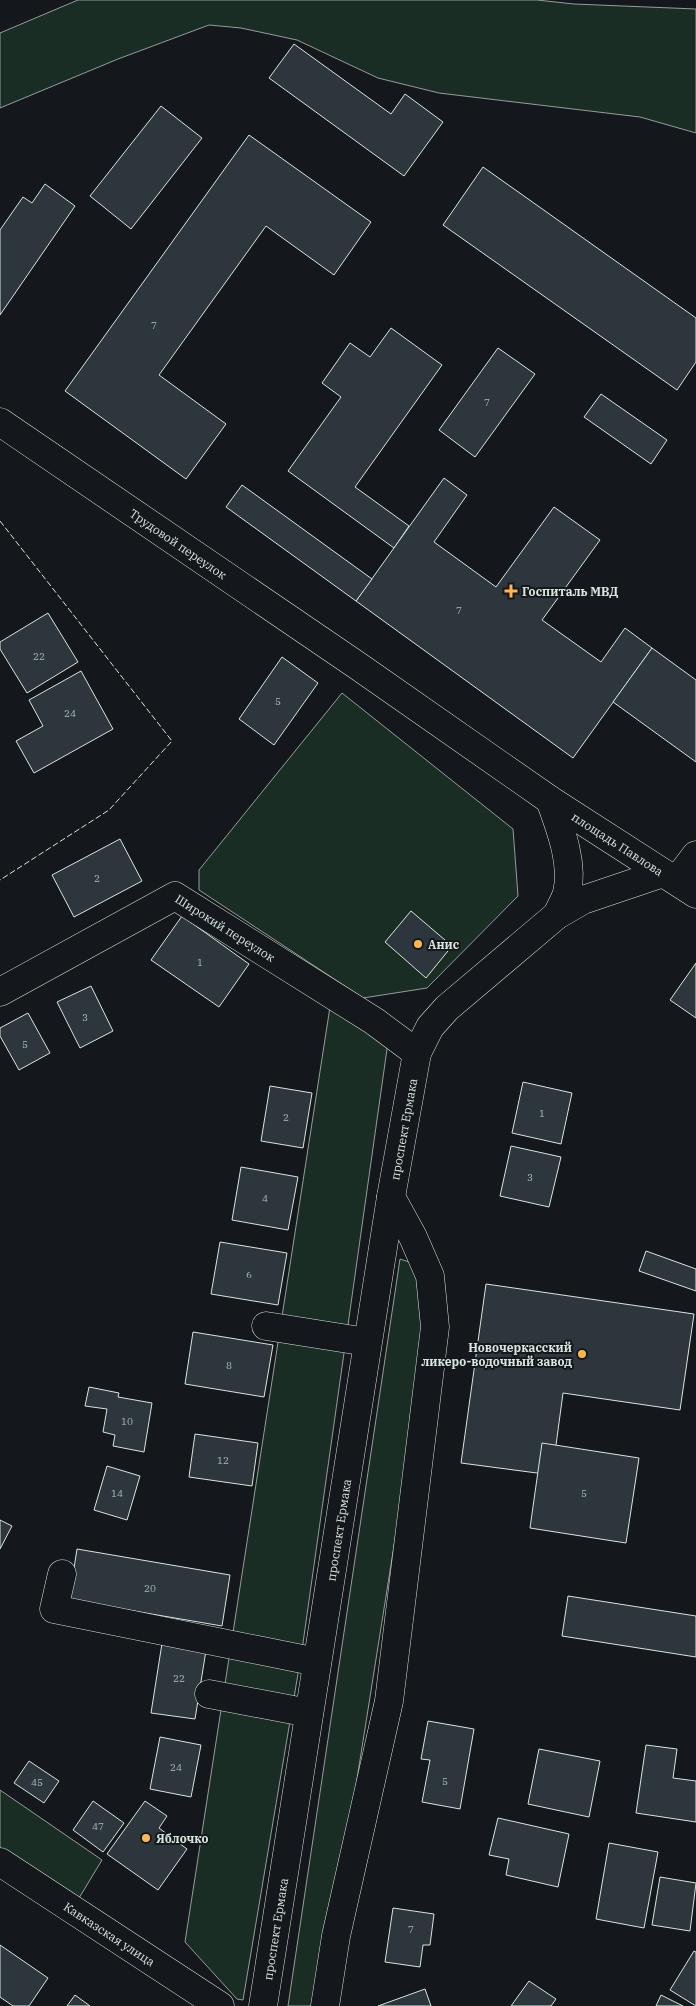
<svg xmlns="http://www.w3.org/2000/svg" width="696" height="2006" font-family="'IBM Plex Serif',serif">
  <style>
    .green { fill: #1a2d24; stroke: #939e99 }
    .building { fill: #2c363c; stroke: #d8e6dc }
    .lines { fill: none; stroke-linecap: round; stroke-linejoin: round }
    .minor-casing { stroke: #d8e6dc; stroke-width: 29 }
    .minor { stroke: #14181c; stroke-width: 28 }
    .fence { stroke: #d8e6dc; stroke-width: 1; stroke-dasharray: 6 2.5; stroke-linecap: butt }
    .poi-dot { fill: #ffb74d; stroke: #14181c; stroke-width: 2 }
    .labels { text-anchor: middle; dominant-baseline: central; stroke-width: 4; stroke-linejoin: round; paint-order: stroke }
    .number-label { font-size: 10px; fill: #adbab4 }
    .street-label { font-size: 12px; fill: #d8e6dc; stroke: #14181c }
    .poi-label { font-size: 12px; font-weight: bold; fill: #d8e6dc; stroke: #14181c; text-anchor: start }
  </style>
  <rect width="100%" height="100%" fill="#14181c"/>
  <!-- green -->
  <g class="green">
    <polygon points="78,0 537,0 574,4 696,9 696,133 640,117 439,93 378,78 297,40 241,28 209,25 118,59 0,108 0,33"/>
    <polygon points="342,693 513,829 518,896 427,988 363,998 199,890 199,870"/>
    <polygon points="330,1007 388,1042 302,1650 243,2000 237,1999 185,1942"/>
    <polygon points="400,1259 415,1264 429,1325 321,2006 288,2006"/>
    <polygon points="0,1790 102,1860 76,1903 0,1852"/>
  </g>
  <!-- building -->
  <g class="building">
    <polygon points="294,44 391,114 405,94 443,122 404,176 269,78"/>
    <polygon points="161,106 202,138 131,229 90,196"/>
    <polygon points="249,135 371,222 334,275 266,226 159,375 226,424 186,479 65,391"/>
    <polygon points="483,167 696,318 696,362 677,390 443,225"/>
    <polygon points="45,184 75,206 0,315 0,230 23,197 32,203"/>
    <polygon points="391,328 442,365 355,487 409,526 394,548 288,471 341,397 322,383 350,343 370,357"/>
    <polygon points="498,348 535,374 475,457 439,430"/>
    <polygon points="601,394 667,440 651,464 584,417"/>
    <polygon points="444,478 467,495 434,542 496,587 554,507 600,540 542,620 601,662 625,628 652,648 573,758 356,601"/>
    <polygon points="242,485 372,579 356,601 226,507"/>
    <polygon points="48,613 78,662 27,693 0,649 0,642"/>
    <polygon points="652,648 696,680 696,762 613,702"/>
    <polygon points="282,657 318,683 274,745 239,719"/>
    <polygon points="81,671 113,729 34,773 16,741 43,726 29,700"/>
    <polygon points="120,839 142,881 74,917 52,875"/>
    <polygon points="411,911 452,946 426,978 385,942"/>
    <polygon points="182,916 249,964 219,1007 151,960"/>
    <polygon points="696,963 696,1018 670,1000"/>
    <polygon points="91,986 113,1031 80,1048 57,1002"/>
    <polygon points="28,1013 50,1053 19,1070 0,1036 0,1028"/>
    <polygon points="523,1082 572,1093 561,1144 512,1133"/>
    <polygon points="270,1086 312,1093 303,1148 261,1141"/>
    <polygon points="511,1146 561,1157 549,1207 500,1196"/>
    <polygon points="241,1167 298,1177 288,1230 232,1220"/>
    <polygon points="220,1242 287,1253 278,1305 211,1294"/>
    <polygon points="646,1251 696,1269 696,1291 639,1271"/>
    <polygon points="486,1284 694,1314 680,1410 563,1393 552,1475 461,1463"/>
    <polygon points="193,1332 273,1345 264,1397 185,1384"/>
    <polygon points="89,1387 119,1393 118,1397 152,1403 144,1452 113,1446 115,1435 103,1432 107,1409 85,1406"/>
    <polygon points="195,1434 258,1443 252,1486 189,1477"/>
    <polygon points="542,1443 639,1458 626,1543 530,1528"/>
    <polygon points="107,1466 140,1476 127,1520 94,1510"/>
    <polygon points="0,1520 12,1526 0,1549"/>
    <polygon points="77,1549 230,1575 222,1626 69,1600"/>
    <polygon points="568,1596 696,1616 696,1657 562,1636"/>
    <polygon points="163,1637 207,1644 195,1719 151,1713"/>
    <polygon points="428,1721 474,1729 460,1809 422,1802 430,1760 421,1759"/>
    <polygon points="160,1737 201,1745 191,1797 150,1789"/>
    <polygon points="646,1745 677,1749 673,1778 696,1781 696,1822 636,1813"/>
    <polygon points="539,1749 600,1761 589,1817 528,1804"/>
    <polygon points="29,1761 59,1781 44,1803 14,1783"/>
    <polygon points="93,1801 124,1823 103,1852 73,1830"/>
    <polygon points="145,1801 167,1816 159,1828 187,1849 158,1890 107,1854"/>
    <polygon points="498,1818 569,1834 558,1887 506,1875 509,1859 489,1855"/>
    <polygon points="609,1843 658,1852 644,1928 596,1919"/>
    <polygon points="660,1877 696,1883 690,1931 652,1925"/>
    <polygon points="393,1908 434,1914 430,1945 423,1945 420,1967 385,1962"/>
    <polygon points="0,1945 48,1978 29,2006 13,2006 0,1997"/>
    <polygon points="694,1951 696,1952 696,2006 670,1990"/>
    <polygon points="529,1981 556,1999 551,2006 511,2006"/>
    <polygon points="425,1989 431,2006 378,2006"/>
    <polygon points="75,1995 90,2006 67,2006"/>
    <polygon points="661,1995 683,2006 656,2006"/>
  </g>
  <g class="lines">
    <defs>
      <g id="minor">
        <path id="s1" d="M0,422l358,244 192,134 146,94"/>
        <path d="M550,800c10,28 24,63 17,93 -2,7 -7,15 -10,22"/>
        <polyline points="677,880 696,855"/>
        <path id="s2" d="M0,992l175,-96 199,125 43,32"/>
        <polyline points="266,1326 367,1342"/>
        <polyline points="62,1574 54,1609 317,1662"/>
        <polyline points="209,1694 309,1713"/>
        <path id="s3" d="M0,1862l220,144"/>
        <path id="s4" d="M263,2006l128,-809 26,-144 13,-26 17,-19 110,-93 26,-15 80,-27"/>
        <polyline points="325,2006 336,1936 389,1701 435,1327 430,1276 413,1237 391,1197"/>
      </g>
    </defs>
    <!-- minor casing -->
    <use href="#minor" class="minor-casing"/>
    <!-- minor -->
    <use href="#minor" class="minor"/>
    <!-- fence -->
    <polyline class="fence" points="0,521 172,741 109,810 0,880"/>
  </g>
  <!-- markers -->
  <g class="poi-dot">
    <path d="M508.5 583.5h5v5h5v5h-5v5h-5v-5h-5v-5h5z"/>
    <circle cx="418" cy="944" r="5"/>
    <circle cx="582" cy="1354" r="5"/>
    <circle cx="146" cy="1838" r="5"/>
  </g>
  <g class="labels">
    <!-- number labels -->
    <g class="number-label">
      <text x="154" y="325">7</text>
      <text x="487" y="402">7</text>
      <text x="459" y="610">7</text>
      <text x="39" y="656">22</text>
      <text x="278" y="701">5</text>
      <text x="70" y="713">24</text>
      <text x="97" y="878">2</text>
      <text x="200" y="962">1</text>
      <text x="85" y="1017">3</text>
      <text x="25" y="1044">5</text>
      <text x="542" y="1113">1</text>
      <text x="286" y="1117">2</text>
      <text x="530" y="1177">3</text>
      <text x="265" y="1198">4</text>
      <text x="249" y="1274">6</text>
      <text x="229" y="1365">8</text>
      <text x="127" y="1421">10</text>
      <text x="223" y="1460">12</text>
      <text x="117" y="1493">14</text>
      <text x="584" y="1493">5</text>
      <text x="150" y="1588">20</text>
      <text x="179" y="1678">22</text>
      <text x="176" y="1767">24</text>
      <text x="445" y="1781">5</text>
      <text x="37" y="1782">45</text>
      <text x="98" y="1826">47</text>
      <text x="411" y="1929">7</text>
    </g>
    <!-- street labels -->
    <g class="street-label">
      <text stroke="none"><textPath href="#s1" startOffset="216">Трудовой переулок</textPath></text>
      <text stroke="none"><textPath href="#s1" startOffset="748">площадь Павлова</textPath></text>
      <text stroke="none"><textPath href="#s2" startOffset="259">Широкий переулок</textPath></text>
      <text stroke="none"><textPath href="#s4" startOffset="888">проспект Ермака</textPath></text>
      <text stroke="none"><textPath href="#s4" startOffset="482">проспект Ермака</textPath></text>
      <text stroke="none"><textPath href="#s4" startOffset="78">проспект Ермака</textPath></text>
      <text stroke="none"><textPath href="#s3" startOffset="131">Кавказская улица</textPath></text>
    </g>
    <!-- poi labels -->
    <g class="poi-label">
      <text x="522" y="591">Госпиталь МВД</text>
      <text x="428" y="944">Анис</text>
      <text x="572" y="1347" text-anchor="end">Новочеркасский<tspan x="572" dy="14">ликеро-водочный завод</tspan></text>
      <text x="156" y="1838">Яблочко</text>
    </g>
  </g>
</svg>
